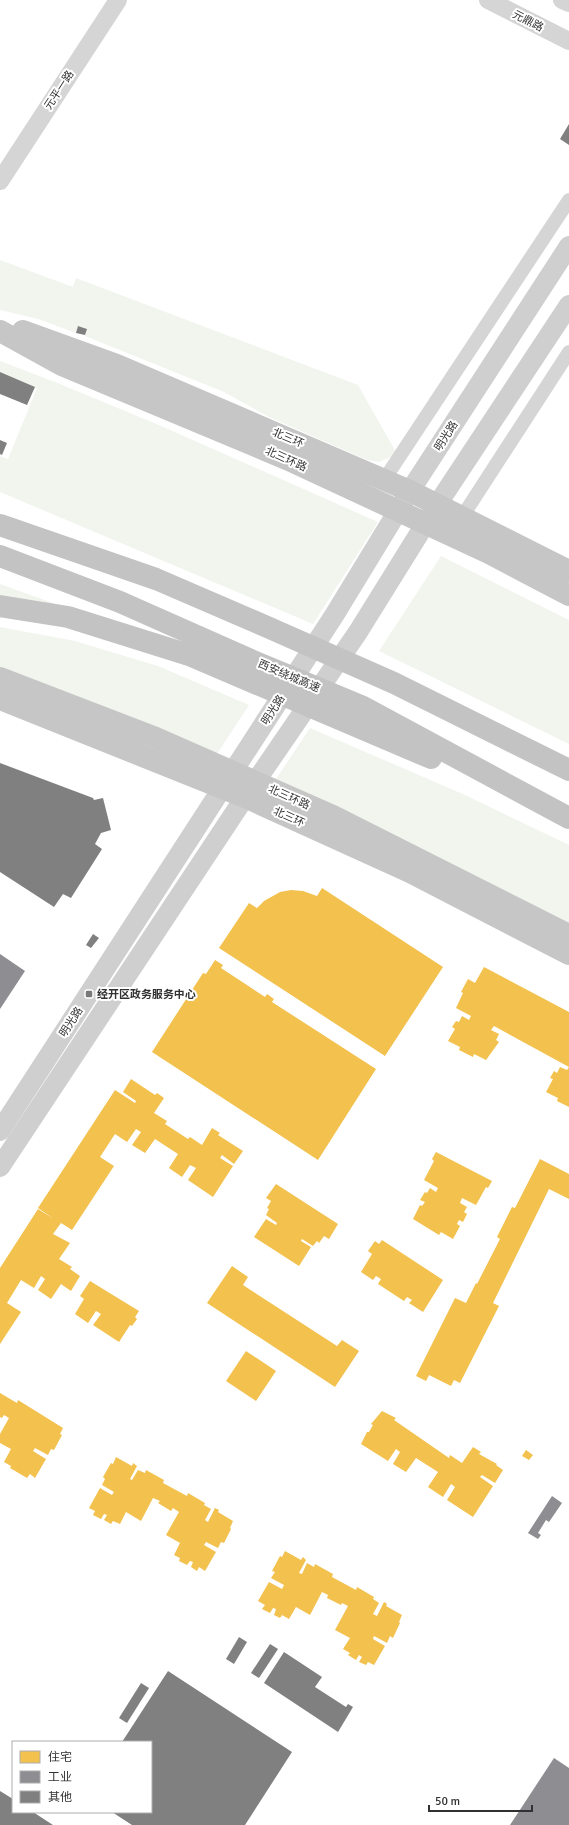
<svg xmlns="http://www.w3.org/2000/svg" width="569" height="1825" font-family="Signika,'Noto Sans SC',sans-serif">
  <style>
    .green { fill: #f1f5ee }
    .homes { fill: #f2c14e }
    .industry { fill: #8d8d92 }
    .building { fill: #808080 }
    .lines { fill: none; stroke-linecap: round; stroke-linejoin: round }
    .minor { stroke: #d5d5d5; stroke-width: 14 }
    .tertiary { stroke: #d5d5d5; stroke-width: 18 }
    .secondary { stroke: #cfcfcf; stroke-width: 20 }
    .trunk { stroke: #c6c6c6; stroke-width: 22 }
    .motorway { stroke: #c3c3c3; stroke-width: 22 }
    .poi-dot { fill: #797979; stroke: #fff; stroke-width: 1.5 }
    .labels { text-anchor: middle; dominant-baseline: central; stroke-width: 4; stroke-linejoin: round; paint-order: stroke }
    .street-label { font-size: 11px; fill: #313131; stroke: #fff }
    .poi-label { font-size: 11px; font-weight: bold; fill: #313131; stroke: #fff; text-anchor: start }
  </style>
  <rect width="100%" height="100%" fill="#fff"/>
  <!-- green -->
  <g class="green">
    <polygon points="0,260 73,287 76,278 358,385 397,454 379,462 367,460 269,417 224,392 85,336 86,328 78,326 76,333 38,319 0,310"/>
    <polygon points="0,361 55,382 159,425 378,522 313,624 0,492 0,456 8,459 37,388 0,372"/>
    <polygon points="441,556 569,620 569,744 379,651"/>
    <polygon points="0,584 78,612 0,606"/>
    <polygon points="0,627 75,641 158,666 249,705 213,760 0,674"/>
    <polygon points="310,728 465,795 569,845 569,931 270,788"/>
  </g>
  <!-- homes -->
  <g class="homes">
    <polygon points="322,888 443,967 385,1056 219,948 249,903 257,908 264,901 280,892 291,890 303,891 317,896"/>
    <polygon points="215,960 223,965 221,968 265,997 267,994 274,999 272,1002 376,1069 318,1160 152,1052 203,973 206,974"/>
    <polygon points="484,967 569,1012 569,1107 557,1101 558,1098 546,1092 553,1079 550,1078 554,1071 557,1073 560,1067 567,1070 569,1067 494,1026 491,1030 499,1034 496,1040 499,1042 486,1060 474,1054 473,1057 459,1050 460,1047 448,1041 455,1029 452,1027 456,1021 459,1022 462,1016 469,1020 471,1016 456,1008 463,993 461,992 468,979 475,983"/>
    <polygon points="131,1079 155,1095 157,1093 164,1098 154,1113 167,1121 165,1124 188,1139 190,1137 202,1145 212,1128 220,1133 218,1135 243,1151 234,1164 222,1155 220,1158 233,1166 213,1197 188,1180 196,1168 190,1165 182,1177 169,1168 178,1154 155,1139 145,1153 132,1145 141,1132 136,1129 127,1142 115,1134 100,1157 114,1166 72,1230 61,1223 53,1234 70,1243 59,1259 72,1267 70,1269 80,1276 71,1291 61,1284 51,1299 38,1290 45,1279 41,1276 34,1288 21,1280 7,1303 21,1312 0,1344 0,1268 38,1209 54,1219 38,1208 115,1090 135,1103 136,1101 123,1092"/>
    <polygon points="436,1152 492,1181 488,1188 486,1187 476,1205 462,1198 460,1203 467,1207 464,1212 467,1214 463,1222 459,1220 457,1224 460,1226 453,1239 441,1232 439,1235 413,1219 420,1205 422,1206 425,1202 420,1200 425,1192 427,1193 430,1188 436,1192 438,1188 424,1180 434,1161 432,1159"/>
    <polygon points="540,1159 569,1174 569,1199 549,1189 493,1303 499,1306 460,1383 454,1380 451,1386 429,1375 426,1381 416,1376 455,1298 466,1303 476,1283 477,1284 500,1239 497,1237 512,1207 515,1208"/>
    <polygon points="276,1184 338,1224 329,1239 324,1236 319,1243 317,1241 313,1246 302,1239 301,1241 311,1247 299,1266 254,1237 266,1219 276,1225 277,1223 266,1215 269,1209 267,1208 271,1201 266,1198"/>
    <polygon points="382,1240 443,1280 423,1312 409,1303 412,1300 407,1297 404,1301 378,1284 381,1279 376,1276 373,1280 361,1272 372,1254 368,1251 375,1241 379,1244"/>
    <polygon points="232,1266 248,1277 243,1285 337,1346 342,1340 359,1351 335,1387 207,1303"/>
    <polygon points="90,1281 139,1311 135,1317 137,1319 132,1326 130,1325 119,1342 93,1325 101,1314 96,1311 88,1323 75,1314 84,1299 80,1296"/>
    <polygon points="246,1351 276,1371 256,1401 226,1381"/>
    <polygon points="0,1393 17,1403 18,1400 63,1428 60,1434 62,1435 54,1450 51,1449 48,1455 35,1448 33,1451 46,1459 35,1478 30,1474 27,1478 10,1468 11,1466 4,1462 11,1449 0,1443 0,1434 9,1418 4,1415 2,1418 0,1417"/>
    <polygon points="382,1411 396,1418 394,1420 449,1458 450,1455 462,1463 473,1447 481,1452 479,1454 497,1464 496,1465 503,1470 495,1483 482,1475 480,1477 493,1486 473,1517 447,1500 455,1487 451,1484 443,1497 428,1487 438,1472 416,1458 406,1472 393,1464 400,1452 396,1449 388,1461 361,1444 367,1432 369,1432 373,1425 371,1424"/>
    <polygon points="526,1450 533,1455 529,1460 522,1456"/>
    <polygon points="116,1457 132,1466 133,1463 137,1466 130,1479 132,1480 138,1470 145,1473 146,1470 164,1480 163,1483 187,1496 188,1493 205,1503 204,1505 211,1509 205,1520 208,1522 215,1508 219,1510 218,1512 233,1521 230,1528 231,1529 224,1543 221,1542 218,1548 206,1542 204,1545 216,1552 205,1571 199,1567 197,1571 191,1567 193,1562 190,1561 187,1565 179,1561 180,1558 174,1555 180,1543 166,1535 179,1512 173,1508 171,1511 158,1503 160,1501 153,1498 141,1521 126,1512 120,1524 113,1521 111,1524 104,1520 107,1515 104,1514 101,1519 93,1515 95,1511 89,1508 100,1488 112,1495 114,1492 102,1485 105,1479 103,1477 111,1463 113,1464"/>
    <polygon points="285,1551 301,1560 303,1557 306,1560 299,1573 302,1574 307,1563 314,1567 315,1564 333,1574 332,1577 356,1590 357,1587 374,1597 373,1599 379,1603 373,1614 377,1616 384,1602 387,1604 386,1606 402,1615 399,1622 400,1623 393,1638 390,1636 387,1643 374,1636 373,1639 385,1646 374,1665 368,1662 366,1665 359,1662 362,1657 359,1655 356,1660 348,1655 350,1653 343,1649 350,1638 335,1630 348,1606 342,1603 341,1605 327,1598 328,1595 322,1592 310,1615 296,1607 289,1619 282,1615 280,1618 274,1615 276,1609 273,1608 270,1613 262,1609 265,1605 258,1601 269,1582 282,1589 284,1585 271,1578 275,1572 272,1571 280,1556 282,1557"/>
  </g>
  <!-- industry -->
  <g class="industry">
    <polygon points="0,954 25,971 0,1009"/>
    <polygon points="552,1496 562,1503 549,1522 546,1520 538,1533 541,1535 538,1539 528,1533"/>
    <polygon points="554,1758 569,1768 569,1825 510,1825"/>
  </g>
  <!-- building -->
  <g class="building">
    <polygon points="569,124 569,145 560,139"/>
    <polygon points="78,326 87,329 85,335 76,333"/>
    <polygon points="0,372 35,387 27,405 0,394"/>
    <polygon points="0,440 7,443 2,455 0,454"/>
    <polygon points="0,763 93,798 94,800 103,798 111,830 101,833 95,844 102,849 71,898 63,894 54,907 0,872"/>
    <polygon points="93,934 99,938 91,948 86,945"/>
    <polygon points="239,1637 247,1642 234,1664 226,1659"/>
    <polygon points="270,1644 278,1649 259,1678 251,1673"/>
    <polygon points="284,1652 322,1677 315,1687 346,1707 348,1704 353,1707 338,1732 264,1683"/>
    <polygon points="168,1671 292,1752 245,1825 132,1825 112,1812 151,1812 151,1742 122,1742"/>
    <polygon points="141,1683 149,1688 127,1723 119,1718"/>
    <polygon points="0,1791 13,1799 13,1812 33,1812 53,1825 0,1825"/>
  </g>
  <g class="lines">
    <!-- minor -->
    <g class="minor">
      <polyline points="384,480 569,200"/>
      <polyline points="462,517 569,352"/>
    </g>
    <!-- tertiary -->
    <g class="tertiary">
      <polyline points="488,0 569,41"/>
      <polyline points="562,0 569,3"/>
      <polyline points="0,181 118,0"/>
    </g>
    <!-- secondary -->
    <g class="secondary">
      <polyline points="0,1131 335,614 410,491 569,246"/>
      <polyline points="0,1167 245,797 358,632 437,505 569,305"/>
    </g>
    <!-- trunk -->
    <g class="trunk">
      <polyline points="0,331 62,365 289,460 489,553 569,595"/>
      <polyline points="23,331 117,365 410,491 569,571"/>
      <polyline points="0,678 156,738 333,816 569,935"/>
      <polyline points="0,699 245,797 410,872 569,954"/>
    </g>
    <!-- motorway -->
    <g class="motorway">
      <polyline points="0,525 156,579 265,626 394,683 569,770"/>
      <polyline points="0,556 120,602 253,661 363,707 569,818"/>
      <polyline points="0,606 68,617 189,655 431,758"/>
    </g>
  </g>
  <!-- markers -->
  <rect class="poi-dot" x="85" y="990" width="8" height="8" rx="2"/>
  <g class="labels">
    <!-- street labels -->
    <g class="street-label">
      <text transform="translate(528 21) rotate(27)">元鼎路</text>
      <text transform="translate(59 90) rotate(-57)">元平一路</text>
      <text transform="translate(446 436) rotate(-57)">明光路</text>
      <text transform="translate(288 438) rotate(23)">北三环</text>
      <text transform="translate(286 459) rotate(24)">北三环路</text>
      <text transform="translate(289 676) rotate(23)">西安绕城高速</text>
      <text transform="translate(273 710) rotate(-57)">明光路</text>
      <text transform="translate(289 797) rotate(24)">北三环路</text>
      <text transform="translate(289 817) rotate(24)">北三环</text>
      <text transform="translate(71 1022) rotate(-57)">明光路</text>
    </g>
    <!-- poi labels -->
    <g class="poi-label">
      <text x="97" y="994">经开区政务服务中心</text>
    </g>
  </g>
  <!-- legend -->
  <rect x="12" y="1741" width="140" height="72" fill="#ffffff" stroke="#adadad"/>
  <rect x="20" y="1751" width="20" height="12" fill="#f2c14e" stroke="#adadad"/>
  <text x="48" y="1761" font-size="12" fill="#313131">住宅</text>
  <rect x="20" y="1771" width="20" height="12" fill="#8d8d92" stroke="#adadad"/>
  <text x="48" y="1781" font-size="12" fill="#313131">工业</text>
  <rect x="20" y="1791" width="20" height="12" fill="#808080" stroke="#adadad"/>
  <text x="48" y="1801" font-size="12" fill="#313131">其他</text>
  <!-- scale -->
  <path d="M429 1805v6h103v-6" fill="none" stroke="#313131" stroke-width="2"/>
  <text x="435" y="1805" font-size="12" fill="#313131" stroke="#ffffff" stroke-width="3" paint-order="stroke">50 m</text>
</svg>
